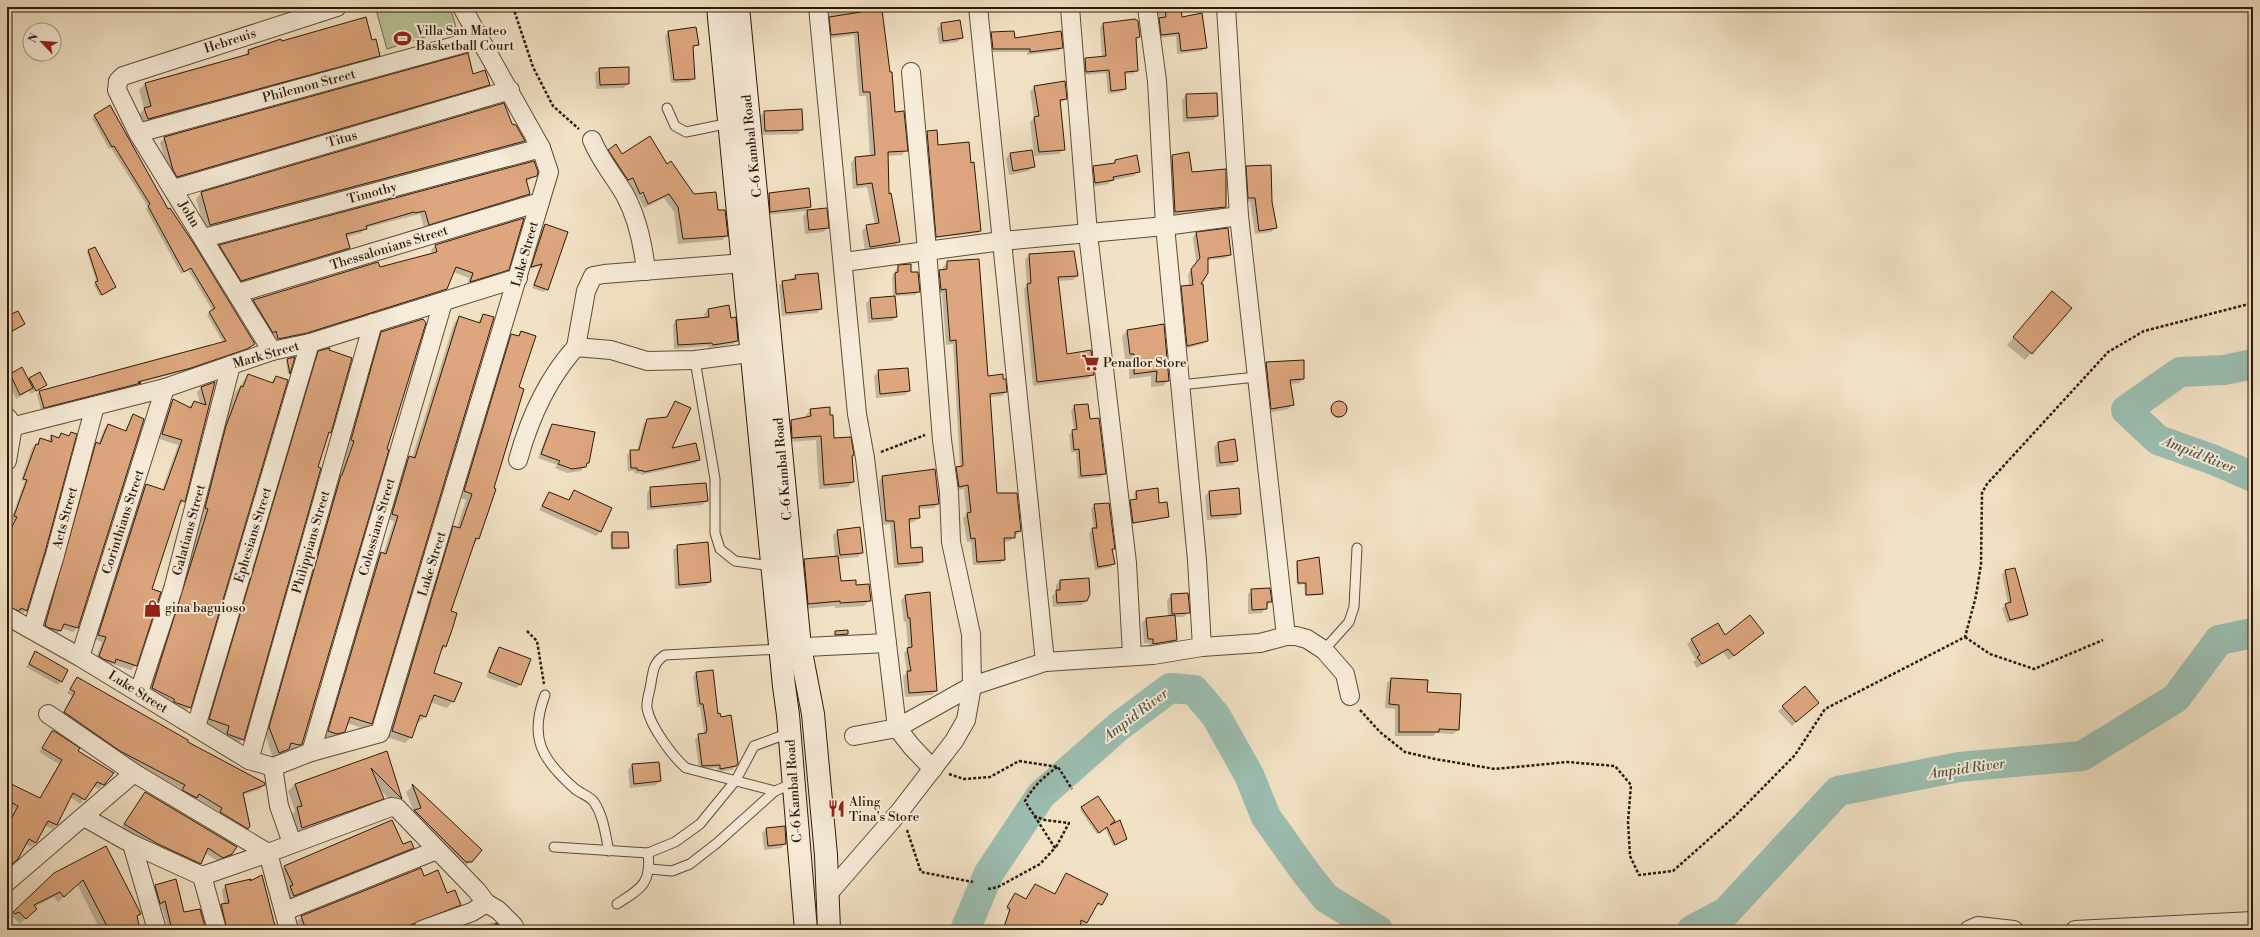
<svg xmlns="http://www.w3.org/2000/svg" width="2260" height="937" font-family="'Libre Bodoni',serif">
  <style>
    .green { fill: #b8c497; stroke: #726e50 }
    .shadow { fill: #0003 }
    .lines { fill: none; stroke-linecap: round; stroke-linejoin: round }
    .river { stroke: #9bbeb1; stroke-width: 30 }
    .building { fill: #dda67e; stroke: #2d1908 }
    .lane-casing { stroke: #5e4b37; stroke-width: 11 }
    .street-casing { stroke: #5e4b37; stroke-width: 20 }
    .secondary-casing { stroke: #2d1908; stroke-width: 24 }
    .path { stroke: #2d1908; stroke-width: 2.5; stroke-dasharray: 3 2; stroke-linecap: butt }
    .lane { stroke: #f7ecd9; stroke-width: 9 }
    .street { stroke: #f7ecd9; stroke-width: 18 }
    .secondary { stroke: #f7ecd9; stroke-width: 22 }
    .labels { text-anchor: middle; dominant-baseline: central; stroke-width: 4; stroke-linejoin: round; paint-order: stroke }
    .poi-label { font-size: 13px; fill: #2d1908; stroke: #f7ecd9; text-anchor: start }
    .street-label { font-size: 13px; fill: #2d1908; stroke: #f7ecd9 }
    .water-label { font-size: 14px; font-style: italic; fill: #545343; stroke: #f7ecd9 }
  </style>
  <rect width="100%" height="100%" fill="#f2e2c5"/>
  <filter id="stains"><feTurbulence type="fractalNoise" baseFrequency=".005" numOctaves="4"/><feColorMatrix values="0 0 0 0 .2 0 0 0 0 .09 0 0 0 0 .02 0 0 0 .5 -.17"/></filter>
  <radialGradient id="worn" r=".72"><stop offset=".6" stop-color="#630" stop-opacity="0"/><stop offset="1" stop-color="#630" stop-opacity=".3"/></radialGradient>
  <!-- green -->
  <polygon class="green" points="386,7 450,7 456,27 387,49 376,10"/>
  <!-- shadow -->
  <g class="shadow">
    <polygon points="824,7 877,7 894,113 906,150 902,155 887,156 888,195 899,241 895,246 865,251 862,231 867,226 875,225 867,187 853,189 851,163 855,158 870,156 866,96 859,96 854,35 827,39"/>
    <polygon points="1153,7 1180,7 1182,18 1206,47 1202,51 1177,54 1176,36 1158,38"/>
    <polygon points="1127,21 1137,70 1133,74 1124,74 1125,89 1122,92 1108,94 1106,73 1083,75 1082,62 1085,59 1102,58 1100,27 1103,24"/>
    <polygon points="942,24 962,38 957,42 939,44 937,28"/>
    <polygon points="668,32 697,44 692,48 694,78 690,82 671,83 665,36"/>
    <polygon points="992,33 1014,39 1062,48 1058,51 1027,55 1027,52 990,52 988,36"/>
    <polygon points="372,41 379,55 373,62 141,125 139,115 144,109 139,90 145,84 243,57 248,51 281,42"/>
    <polygon points="600,69 628,83 624,88 596,89 595,73"/>
    <polygon points="472,76 488,85 483,90 172,181 169,175 160,143 164,138"/>
    <polygon points="1035,87 1066,99 1059,104 1064,149 1059,154 1034,156 1030,122 1034,118 1030,91"/>
    <polygon points="1186,95 1217,116 1213,120 1183,122 1182,100"/>
    <polygon points="503,104 514,127 524,141 518,147 205,230 196,199 201,193"/>
    <polygon points="765,112 802,129 798,134 761,135 760,116"/>
    <polygon points="94,116 168,210 251,346 243,351 188,370 138,383 138,385 41,410 37,394 40,392 223,342 207,315 213,311 188,270 181,274 146,209 148,207 111,148 109,149 92,118"/>
    <polygon points="927,132 937,146 980,231 978,233 934,238 925,134"/>
    <polygon points="609,150 693,195 717,211 727,236 722,240 678,244 674,212 664,198 644,208 638,196 635,198 628,181 624,184 604,155"/>
    <polygon points="1010,154 1033,167 1029,171 1009,175 1006,158"/>
    <polygon points="1172,156 1191,173 1225,170 1226,199 1225,207 1221,211 1171,215 1168,160"/>
    <polygon points="1115,161 1139,171 1134,176 1113,180 1108,184 1091,187 1089,171 1094,167 1112,164"/>
    <polygon points="1247,167 1271,202 1276,228 1271,232 1255,234 1250,202 1244,202 1243,171"/>
    <polygon points="536,176 526,182 528,194 524,198 424,228 420,214 365,228 361,233 346,237 349,248 344,253 237,285 215,250 220,246"/>
    <polygon points="808,189 810,207 806,211 766,215 765,198 769,194"/>
    <polygon points="826,209 828,228 823,232 805,234 803,216 807,211"/>
    <polygon points="523,219 508,269 503,274 467,285 469,278 453,272 446,289 441,293 302,337 274,343 249,305 253,300 378,263 379,268 432,255 431,250 435,246"/>
    <polygon points="545,225 547,289 544,292 532,288 540,266 529,269 542,228"/>
    <polygon points="1196,233 1230,255 1226,258 1207,260 1199,285 1207,341 1203,344 1184,349 1178,290 1182,287 1189,286 1188,274 1196,263 1193,237"/>
    <polygon points="89,250 113,289 100,296 94,285 97,283 87,252"/>
    <polygon points="1030,255 1077,276 1073,280 1058,281 1066,355 1093,374 1089,378 1033,386 1024,289 1027,285 1025,259"/>
    <polygon points="947,262 987,377 1006,392 1002,396 989,397 996,494 1020,531 1010,541 1003,542 1004,560 1000,564 973,565 971,542 967,542 963,518 967,514 964,489 955,490 953,472 960,467 953,344 946,345 942,293 937,293 935,275 940,271 943,271 943,267"/>
    <polygon points="898,266 910,273 919,291 915,295 895,296 896,317 892,321 868,323 866,303 871,299 893,297 892,277"/>
    <polygon points="796,276 821,309 817,313 782,316 779,285"/>
    <polygon points="2046,299 2070,308 2025,360 2007,345"/>
    <polygon points="708,310 737,340 733,344 709,348 708,346 674,349 673,325 677,320 705,318 704,314"/>
    <polygon points="483,315 493,318 371,724 365,729 347,723 344,731 338,737 331,739 323,737 375,559 381,553 383,554 394,521 387,519 404,463 409,457 412,458 454,323 459,318 477,323"/>
    <polygon points="7,317 24,324 7,335"/>
    <polygon points="1127,331 1168,381 1163,386 1151,387 1151,376 1129,379 1129,359 1125,359 1122,336"/>
    <polygon points="521,332 518,388 479,538 473,544 450,612 446,646 440,652 433,673 453,701 447,708 430,702 425,717 418,723 416,722 411,737 405,743 386,737 447,533 454,527 457,528 466,500 458,497 505,341 511,335 517,337"/>
    <polygon points="382,333 386,450 301,744 295,750 287,749 282,755 273,759 265,733 348,446 346,445 376,339"/>
    <polygon points="319,352 330,432 327,435 317,468 243,739 236,746 221,741 223,733 203,726 312,359"/>
    <polygon points="293,358 289,373 288,375 286,361"/>
    <polygon points="1266,363 1303,379 1299,383 1290,384 1293,405 1288,409 1267,413 1262,367"/>
    <polygon points="22,369 28,380 30,378 46,385 31,394 29,391 16,399 7,378"/>
    <polygon points="879,371 909,391 905,395 876,398 874,376"/>
    <polygon points="248,375 270,383 276,377 190,707 184,713 146,694 202,515 199,514 220,433 235,393"/>
    <polygon points="213,383 184,501 179,506 151,590 136,665 131,670 112,664 109,667 95,661 102,642 94,639 141,490 146,485 162,490 178,445 157,438 168,405 173,400 189,407 194,402 200,404 197,392 202,387"/>
    <polygon points="675,402 671,450 699,459 696,463 641,475 641,474 634,473 634,471 628,471 627,455 631,451 637,451 644,423 647,420 665,418"/>
    <circle cx="1338" cy="411" r="7"/>
    <polygon points="1075,406 1089,420 1105,473 1101,477 1078,479 1076,452 1071,453 1069,434 1074,431 1071,410"/>
    <polygon points="811,410 829,417 833,439 851,457 853,482 848,487 819,489 816,440 788,442 786,426 791,421 806,418 806,415"/>
    <polygon points="134,415 143,419 77,628 73,632 61,628 56,635 41,629 92,447 96,443 98,444 104,429 108,425 124,432"/>
    <polygon points="553,425 588,462 581,471 567,473 555,468 557,465 538,458 549,429"/>
    <polygon points="71,433 26,610 23,613 18,611 15,614 7,610 7,538 14,521 11,520 25,480 21,481 32,448 41,439 48,441 51,436 57,438 61,435 67,437"/>
    <polygon points="1235,440 1237,460 1233,465 1216,467 1214,447 1218,443"/>
    <polygon points="883,477 938,504 934,508 918,509 919,518 914,522 908,523 910,549 922,562 918,566 894,568 890,524 882,525 879,481"/>
    <polygon points="651,488 707,501 702,505 647,510 647,493"/>
    <polygon points="574,491 611,508 600,532 596,536 539,510 549,493 568,501"/>
    <polygon points="1136,492 1159,504 1168,517 1131,524 1129,503 1135,501 1134,494"/>
    <polygon points="1209,492 1240,513 1236,518 1207,520 1205,496"/>
    <polygon points="1095,505 1114,548 1111,551 1114,563 1111,567 1095,570 1089,533 1094,529 1091,509"/>
    <polygon points="838,531 862,552 858,557 838,559 840,582 856,586 870,600 864,606 835,608 835,606 803,609 799,566 804,560 835,557 833,535"/>
    <polygon points="612,533 628,547 626,549 611,550 610,535"/>
    <polygon points="678,546 710,582 705,586 675,589 673,550"/>
    <polygon points="1297,562 1322,594 1320,595 1305,596 1304,584 1297,585 1296,564"/>
    <polygon points="2006,571 2027,615 2024,618 2007,623 2002,608 2008,604 2002,574"/>
    <polygon points="1088,579 1086,601 1081,605 1053,607 1052,596 1056,592 1056,585 1060,581"/>
    <polygon points="1252,590 1271,601 1262,613 1248,614 1248,594"/>
    <polygon points="1171,595 1188,612 1184,617 1174,617 1176,640 1171,644 1149,648 1149,643 1144,643 1142,623 1146,619 1168,617 1167,600"/>
    <polygon points="905,596 936,691 932,695 905,697 903,676 907,673 904,653 908,649 906,622 904,622 901,600"/>
    <polygon points="835,632 847,634 834,636"/>
    <polygon points="1725,637 1758,637 1729,660 1723,652 1697,668 1693,662 1696,660 1687,644 1692,640"/>
    <polygon points="499,648 521,684 516,688 486,677 495,652"/>
    <polygon points="36,652 61,682 58,685 26,667"/>
    <polygon points="697,673 717,715 736,766 732,770 717,772 717,768 699,769 695,739 704,733 700,707 697,707 693,676"/>
    <polygon points="77,678 186,742 264,785 260,789 242,795 248,828 244,832 217,816 219,813 246,829 246,827 195,798 192,802 179,794 182,789 120,757 61,716 72,696 67,693"/>
    <polygon points="1391,679 1427,681 1426,693 1458,730 1453,734 1436,733 1433,736 1395,736 1395,709 1385,708 1387,683"/>
    <polygon points="1783,707 1813,707 1792,726 1778,711"/>
    <polygon points="50,736 77,752 103,784 99,789 93,786 80,804 70,797 56,825 52,829 44,825 35,843 31,847 25,844 7,868 7,825 15,810 7,806 7,786 39,799 59,764 39,752"/>
    <polygon points="387,752 401,798 395,805 378,788 382,798 376,805 295,834 291,815 295,811 288,791 295,784"/>
    <polygon points="632,765 660,781 656,785 630,788 628,770"/>
    <polygon points="412,786 481,850 464,868 414,812 406,792"/>
    <polygon points="145,793 232,854 227,858 218,861 205,853 196,867 121,828"/>
    <polygon points="1082,808 1107,826 1126,839 1113,846 1105,828 1097,834 1080,810"/>
    <polygon points="767,829 785,844 781,848 764,850 762,833"/>
    <polygon points="402,846 413,848 406,854 287,902 278,873 285,867"/>
    <polygon points="106,847 140,914 136,917 139,930 100,930 77,884 58,902 54,897 34,907 30,914 20,924 13,917 9,919 14,912"/>
    <polygon points="1066,874 1101,905 1100,906 1096,904 1083,930 1003,930 1009,911 1006,909 1015,894 1026,900 1035,885 1054,895"/>
    <polygon points="423,877 460,905 455,909 402,930 298,930 300,928 297,921 302,917"/>
    <polygon points="156,886 184,914 200,910 206,930 169,930 161,905 156,907 151,890"/>
    <polygon points="226,886 275,930 222,930 217,910 224,905 222,890"/>
    <polygon points="493,922 503,930 471,930"/>
    <polygon points="792,925 793,930 765,930 769,926"/>
    <polygon points="524,926 526,928 522,930 523,927"/>
  </g>
  <g class="lines">
    <!-- river -->
    <g class="river">
      <polyline points="2253,364 2224,370 2180,372 2126,410 2158,440 2214,460 2253,477"/>
      <polyline points="965,930 989,873 1041,795 1118,727 1170,688 1194,690 1216,716 1249,775 1266,817 1306,873 1326,898 1378,930"/>
      <polyline points="1692,930 1726,912 1838,791 1959,767 2082,756 2176,698 2219,640 2253,633"/>
    </g>
  </g>
  <!-- building -->
  <g class="building">
    <polygon points="861,7 878,7 878,11 882,10 890,72 892,72 895,112 904,111 908,151 888,152 889,194 891,193 900,242 870,247 866,225 879,223 872,183 857,185 855,157 875,155 870,92 863,92 858,32 831,35 829,17 861,12"/>
    <polygon points="1165,7 1181,7 1182,17 1202,13 1207,48 1181,51 1179,33 1161,35 1159,18 1166,17"/>
    <polygon points="366,17 372,40 376,39 380,56 148,119 144,108 151,106 145,83 249,54 248,50 281,39 282,41"/>
    <polygon points="1135,19 1138,21 1140,37 1136,38 1138,71 1125,72 1126,89 1111,91 1109,70 1086,72 1085,58 1106,56 1103,23"/>
    <polygon points="960,20 963,38 943,41 941,23"/>
    <polygon points="696,27 699,45 693,46 695,79 674,80 668,31"/>
    <polygon points="1014,31 1015,38 1061,31 1063,48 1030,52 1030,49 993,49 991,32"/>
    <polygon points="468,53 473,74 485,70 490,85 177,177 173,170 164,137"/>
    <polygon points="629,67 629,84 600,85 599,68"/>
    <polygon points="1065,81 1067,99 1060,100 1065,150 1039,152 1034,117 1039,116 1034,86"/>
    <polygon points="1217,93 1218,116 1187,118 1186,94"/>
    <polygon points="504,103 512,124 516,125 525,141 210,225 201,192"/>
    <polygon points="110,105 168,209 170,208 194,244 255,344 247,349 191,368 138,382 141,383 44,408 39,391 226,341 209,312 215,308 191,268 184,272 148,206 150,204 114,146 112,147 94,115"/>
    <polygon points="802,109 803,130 765,131 764,111"/>
    <polygon points="937,130 938,145 969,142 971,163 974,162 981,231 936,237 927,131"/>
    <polygon points="650,136 667,164 671,161 694,194 716,192 718,210 725,210 728,236 683,239 678,207 669,194 648,204 643,192 640,194 633,178 628,180 608,150 616,144 622,154"/>
    <polygon points="1032,150 1035,167 1013,171 1010,153"/>
    <polygon points="1189,152 1192,172 1226,169 1226,207 1175,212 1172,155"/>
    <polygon points="1137,155 1140,172 1113,177 1114,180 1095,183 1093,166 1115,163 1115,160"/>
    <polygon points="534,161 538,172 537,176 526,179 530,194 429,225 425,211 415,213 414,212 366,226 367,229 346,234 350,248 241,281 219,245"/>
    <polygon points="1271,165 1272,202 1277,228 1259,231 1255,198 1248,198 1246,166"/>
    <polygon points="809,188 811,207 770,212 769,193"/>
    <polygon points="827,208 829,228 809,230 807,210"/>
    <polygon points="524,218 509,270 470,282 473,273 456,267 447,289 307,333 278,339 276,331 273,333 253,300 378,262 380,267 437,252 435,245"/>
    <polygon points="545,224 568,232 548,290 534,285 542,264 531,267"/>
    <polygon points="1228,228 1231,255 1208,258 1208,273 1201,284 1203,284 1208,341 1187,346 1181,286 1193,285 1191,269 1200,258 1196,232"/>
    <polygon points="95,247 116,287 102,295 95,282 98,281 88,250"/>
    <polygon points="1074,251 1078,276 1058,277 1067,354 1091,350 1094,375 1037,382 1027,284 1031,283 1029,254"/>
    <polygon points="979,259 988,376 1003,374 1003,379 1006,379 1007,392 990,394 997,493 1017,493 1021,531 1015,532 1015,538 1004,538 1005,560 977,562 975,538 971,539 967,513 971,512 968,485 959,487 956,467 963,466 956,340 950,341 946,289 941,290 939,270 947,269 947,261"/>
    <polygon points="911,264 911,272 918,272 920,292 896,294 895,273 898,272 898,265"/>
    <polygon points="818,273 822,309 786,313 782,281 796,279 795,275"/>
    <polygon points="2052,291 2072,308 2032,354 2013,337"/>
    <polygon points="895,296 897,317 872,319 870,298"/>
    <polygon points="729,305 731,318 736,317 738,341 713,345 712,343 678,345 676,320 709,317 708,309"/>
    <polygon points="18,311 25,324 7,334 7,316"/>
    <polygon points="483,314 494,317 372,724 350,717 345,732 337,734 328,731 381,552 386,554 398,516 392,514 409,456 415,458 459,316 480,323"/>
    <polygon points="423,319 426,323 387,449 389,450 302,744 299,745 291,743 289,749 279,753 269,727 341,475 342,475 354,441 351,440 381,332"/>
    <polygon points="1164,324 1169,381 1156,382 1157,371 1134,374 1134,354 1130,354 1127,330"/>
    <polygon points="521,331 536,336 519,387 524,389 494,488 496,489 479,539 476,538 451,611 457,613 453,627 446,647 443,645 434,673 462,683 454,702 434,695 426,717 420,715 412,738 392,731 453,526 460,528 472,494 464,491 511,334 519,336"/>
    <polygon points="330,348 329,350 352,358 331,433 329,432 318,467 321,468 244,740 227,734 229,726 209,719 318,351"/>
    <polygon points="295,357 290,374 287,359"/>
    <polygon points="1304,360 1304,379 1290,380 1294,405 1271,409 1266,362"/>
    <polygon points="22,367 33,388 20,395 10,374"/>
    <polygon points="908,368 910,391 880,394 878,370"/>
    <polygon points="40,372 47,385 36,391 29,378"/>
    <polygon points="248,374 273,383 276,376 288,380 191,708 174,702 174,699 152,688 208,509 205,508 226,426 241,386 243,387"/>
    <polygon points="215,382 185,502 181,500 152,589 161,592 137,666 116,659 115,663 103,659 99,656 106,637 98,635 146,484 164,490 182,440 162,434 173,399 191,408 194,401 206,405 201,387"/>
    <polygon points="675,401 691,408 672,448 696,443 700,460 644,472 644,471 637,470 637,468 631,468 630,450 639,450 647,419 667,417"/>
    <circle cx="1339" cy="409" r="8"/>
    <polygon points="1088,404 1090,419 1099,418 1106,474 1081,476 1079,449 1074,450 1072,430 1077,429 1074,405"/>
    <polygon points="830,407 830,415 833,415 834,438 851,437 854,455 852,456 854,482 824,485 821,436 792,438 791,420 811,416 810,409"/>
    <polygon points="133,414 144,419 78,628 64,624 61,631 49,628 45,625 96,442 100,444 108,424 126,431"/>
    <polygon points="552,424 595,432 589,463 587,463 586,467 572,469 558,464 560,461 541,454"/>
    <polygon points="71,432 77,434 45,552 27,611 21,608 19,611 7,606 7,536 17,517 14,516 27,480 23,479 36,444 38,445 40,438 52,442 51,435 59,438 61,433 69,436"/>
    <polygon points="1235,439 1238,461 1220,463 1218,442"/>
    <polygon points="935,469 939,504 919,506 920,518 909,519 911,548 922,547 923,562 898,564 894,521 886,521 882,476"/>
    <polygon points="706,483 708,501 651,507 650,487"/>
    <polygon points="1158,488 1159,503 1167,502 1169,517 1133,523 1130,500 1137,499 1136,491"/>
    <polygon points="1239,488 1241,514 1211,516 1209,491"/>
    <polygon points="574,490 612,508 601,532 542,506 549,492 569,500"/>
    <polygon points="1109,503 1115,549 1112,549 1115,564 1098,567 1092,528 1097,528 1094,504"/>
    <polygon points="860,527 863,553 840,555 837,530"/>
    <polygon points="612,532 628,532 629,548 612,548"/>
    <polygon points="708,542 711,582 679,585 677,545"/>
    <polygon points="838,556 841,581 856,580 856,585 869,584 871,601 840,603 840,601 808,604 804,559"/>
    <polygon points="1319,557 1323,594 1306,595 1306,583 1298,583 1297,561"/>
    <polygon points="2015,568 2028,615 2010,620 2005,604 2011,602 2005,570"/>
    <polygon points="1089,578 1090,594 1087,601 1057,603 1056,590 1060,590 1060,580"/>
    <polygon points="1270,588 1272,602 1267,602 1267,609 1252,610 1251,589"/>
    <polygon points="930,592 937,691 909,693 907,671 911,671 907,648 912,647 910,618 908,618 905,595"/>
    <polygon points="1188,593 1190,613 1172,614 1171,594"/>
    <polygon points="1175,615 1177,640 1153,644 1153,639 1148,639 1146,618"/>
    <polygon points="1750,615 1764,633 1734,656 1728,649 1702,664 1697,657 1700,655 1691,639 1718,623 1725,635"/>
    <polygon points="848,630 848,634 835,635 835,631"/>
    <polygon points="499,647 531,659 521,685 489,672"/>
    <polygon points="35,651 68,670 62,682 29,664"/>
    <polygon points="713,670 718,714 720,713 721,717 731,715 738,763 736,766 720,769 720,765 702,766 698,734 706,733 707,729 703,704 700,704 696,672"/>
    <polygon points="77,677 188,740 188,742 265,783 265,785 243,793 250,826 248,829 220,812 222,808 199,794 197,798 182,790 185,785 120,751 64,712 75,692 70,689"/>
    <polygon points="1391,678 1428,680 1427,692 1461,694 1459,730 1439,729 1439,732 1399,732 1399,705 1389,704"/>
    <polygon points="1805,686 1819,703 1796,722 1782,706"/>
    <polygon points="52,731 54,731 80,748 78,751 114,773 104,785 97,782 85,800 73,793 57,825 48,821 36,843 29,839 18,859 7,868 7,827 18,806 7,800 7,782 40,798 62,760 42,748"/>
    <polygon points="387,751 402,799 371,768 384,799 302,828 297,807 302,806 295,784"/>
    <polygon points="659,762 661,781 634,784 632,764"/>
    <polygon points="412,784 482,850 472,862 466,862 414,810 421,808"/>
    <polygon points="145,792 237,847 232,854 223,858 208,848 201,864 158,844 124,824"/>
    <polygon points="1098,796 1115,821 1110,825 1120,820 1127,839 1115,845 1107,827 1099,833 1081,807"/>
    <polygon points="392,820 403,844 411,841 414,848 294,896 290,886 293,885 284,866"/>
    <polygon points="785,826 786,844 768,846 766,828"/>
    <polygon points="106,846 141,914 137,916 140,930 109,930 83,880 64,897 60,892 34,905 37,909 26,919 19,912 15,914 13,912 54,873"/>
    <polygon points="421,868 424,876 438,870 447,893 455,890 461,905 398,930 306,930 301,916"/>
    <polygon points="1066,873 1108,894 1102,905 1098,903 1087,923 1081,920 1080,930 1003,930 1010,909 1007,907 1015,893 1026,899 1035,884 1055,894"/>
    <polygon points="262,875 276,930 227,930 221,904 229,903 225,885 251,879 250,881"/>
    <polygon points="176,879 184,912 200,909 206,930 172,930 165,901 160,904 155,885"/>
    <polygon points="496,923 503,930 488,930"/>
  </g>
  <g class="lines">
    <defs>
      <g id="lane">
        <polyline points="667,108 675,126 686,132 730,123"/>
        <polyline points="695,360 715,479 715,533 720,549 735,561 772,566"/>
        <polyline points="1180,385 1256,377"/>
        <polyline points="1324,650 1349,622 1354,607 1357,548"/>
        <path d="M545,695c-16,42 -4,64 29,93 5,5 16,8 20,14 10,15 11,32 15,49"/>
        <path d="M775,791l-89,-23c-13,-11 -36,-42 -39,-60 -1,-7 3,-17 4,-25 2,-13 3,-21 14,-28l115,-6"/>
        <polyline points="554,847 648,853 675,842 700,824 736,780 754,746 789,733"/>
        <polyline points="650,869 672,871 690,864 717,843 775,791 794,783"/>
        <path d="M617,904c23,-15 35,-20 31,-51"/>
      </g>
      <g id="street">
        <polyline points="818,7 857,414 865,458 897,728 972,686 1045,662 1153,655 1202,647 1260,643 1286,636 1296,636 1307,639 1324,650 1345,674 1350,696"/>
        <polyline points="978,7 1045,662"/>
        <polyline points="1070,7 1088,234 1127,563 1132,655"/>
        <polyline points="1147,7 1157,81 1165,226 1197,560 1202,647"/>
        <polyline points="1226,7 1239,216 1286,636"/>
        <polyline points="138,133 480,39"/>
        <path d="M592,140c8,20 22,36 33,55 13,24 18,49 21,76"/>
        <polyline points="174,189 510,90"/>
        <polyline points="204,238 541,148"/>
        <polyline points="844,262 1002,241 1165,226 1239,216"/>
        <polyline points="238,293 540,202"/>
        <polyline points="576,347 586,291 593,276 604,274 744,263"/>
        <polyline points="272,351 138,133 117,90 118,81 123,76 337,7"/>
        <polyline points="7,428 165,388 272,351 310,343 518,278"/>
        <path d="M518,460c11,-40 30,-82 58,-113l35,3 36,11 48,-1 70,-9"/>
        <polyline points="7,461 13,426 8,418"/>
        <polyline points="7,616 80,657 249,760 273,767 311,752 380,733 549,172 541,148 462,7"/>
        <polyline points="32,630 55,555 95,406"/>
        <polyline points="786,648 887,643"/>
        <polyline points="80,657 165,388"/>
        <polyline points="139,692 173,589 231,365"/>
        <polyline points="48,714 134,773 268,853 391,807 397,808 477,891 486,903 472,912 422,930"/>
        <polyline points="196,727 310,343"/>
        <polyline points="854,736 897,728 912,747 933,769"/>
        <polyline points="311,752 443,302"/>
        <polyline points="249,760 373,323"/>
        <polyline points="273,767 279,806 292,843"/>
        <polyline points="84,817 132,844 202,876 268,853 289,930"/>
        <polyline points="132,844 157,930"/>
        <polyline points="202,876 217,930"/>
        <polyline points="7,882 134,773"/>
        <polyline points="827,895 900,811 954,741 966,720 972,686 971,634 951,542 949,492 942,440 927,250 911,72"/>
        <polyline points="486,903 498,910 514,926"/>
        <polyline points="285,911 437,850"/>
        <polyline points="1969,930 1978,926 2014,930"/>
        <polyline points="2075,930 2253,921"/>
      </g>
      <g id="secondary">
        <polyline points="718,7 784,686 788,715 806,930"/>
        <polyline points="738,7 800,647 813,714 826,855 829,930"/>
      </g>
    </defs>
    <!-- lane casing -->
    <use href="#lane" class="lane-casing"/>
    <!-- street casing -->
    <use href="#street" class="street-casing"/>
    <!-- secondary casing -->
    <use href="#secondary" class="secondary-casing"/>
    <!-- path -->
    <g class="path">
      <polyline points="513,7 533,67 553,106 579,129"/>
      <polyline points="881,452 925,435"/>
      <polyline points="527,631 537,641 544,684"/>
      <polyline points="1965,637 1990,654 2034,669 2103,640"/>
      <polyline points="1360,710 1380,732 1405,752 1435,759 1495,769 1567,762 1615,766 1631,785 1628,822 1630,856 1639,875 1673,871 1735,816 1795,755 1825,709 1965,637 1976,596 1981,564 1982,493 1987,484 2108,352 2144,331 2253,303"/>
      <polyline points="949,774 964,779 990,777 1019,761 1058,767 1072,789"/>
      <polyline points="1034,816 1045,820 1069,823 1056,847"/>
      <polyline points="907,830 921,872 973,882"/>
      <path d="M988,889l10,-2 42,-23 15,-16 -30,-47c8,-14 20,-26 33,-34"/>
    </g>
    <!-- lane -->
    <use href="#lane" class="lane"/>
    <!-- street -->
    <use href="#street" class="street"/>
    <!-- secondary -->
    <use href="#secondary" class="secondary"/>
  </g>
  <!-- icons -->
  <defs>
    <symbol id="stadium-bare" viewBox="-9 -9 18 18"><path d="M0-5a6.5 5 0 1 0 0 10a6.5 5 0 1 0 0-10ZM-3.5-1.8h7v3.6h-7Z" fill="#8f2418" stroke="#f7ecd9" stroke-width="2.5" paint-order="stroke"/></symbol>
    <symbol id="supermarket-bare" viewBox="-9 -9 18 18"><path d="M-6-5.5h2.5l.6 2H6L4.5 2H-2.5L-4.4-4H-6ZM-1.5 3.2a1.3 1.3 0 1 0 .1 0ZM3 3.2a1.3 1.3 0 1 0 .1 0Z" fill="#8f2418" stroke="#f7ecd9" stroke-width="2.5" paint-order="stroke"/></symbol>
    <symbol id="shop-bare" viewBox="-9 -9 18 18"><path d="M-5-2.5h2.3a2.7 3.5 0 0 1 5.4 0H5L5.5 6h-11ZM-1.5-2.5h3a1.5 2.3 0 0 0-3 0Z" fill="#8f2418" stroke="#f7ecd9" stroke-width="2.5" paint-order="stroke"/></symbol>
    <symbol id="restaurant-bare" viewBox="-9 -9 18 18"><path d="M-5-6h1v4h1v-4h1v4h1v-4h1v5L-1.5 .5V6h-2V.5L-5-1ZM5-6V6H3V1.5H1.5Q1.5-4 5-6Z" fill="#8f2418" stroke="#f7ecd9" stroke-width="2.5" paint-order="stroke"/></symbol>
  </defs>
  <g fill-rule="evenodd">
    <use href="#stadium-bare" x="390" y="26" width="25" height="25"/>
    <use href="#supermarket-bare" x="1078" y="350" width="25" height="25"/>
    <use href="#shop-bare" x="140" y="596" width="25" height="25"/>
    <use href="#restaurant-bare" x="824" y="796" width="25" height="25"/>
  </g>
  <g class="labels">
    <!-- poi labels -->
    <g class="poi-label">
      <text x="416" y="31">Villa San Mateo<tspan x="416" dy="15">Basketball Court</tspan></text>
      <text x="1103" y="363">Penaflor Store</text>
      <text x="165" y="608">gina baguioso</text>
      <text x="849" y="802">Aling<tspan x="849" dy="15">Tina's Store</tspan></text>
    </g>
    <!-- street labels -->
    <g class="street-label">
      <text transform="translate(230 41) rotate(-18)">Hebreuis</text>
      <text transform="translate(309 86) rotate(-15)">Philemon Street</text>
      <text transform="translate(342 139) rotate(-16)">Titus</text>
      <text transform="translate(752 146) rotate(-96)">C-6 Kambal Road</text>
      <text transform="translate(372 193) rotate(-15)">Timothy</text>
      <text transform="translate(189 214) rotate(59)">John</text>
      <text transform="translate(389 248) rotate(-17)">Thessalonians Street</text>
      <text transform="translate(525 254) rotate(-74)">Luke Street</text>
      <text transform="translate(266 355) rotate(-16)">Mark Street</text>
      <text transform="translate(783 469) rotate(-95)">C-6 Kambal Road</text>
      <text transform="translate(65 518) rotate(-75)">Acts Street</text>
      <text transform="translate(123 522) rotate(-72)">Corinthians Street</text>
      <text transform="translate(377 527) rotate(-74)">Colossians Street</text>
      <text transform="translate(189 530) rotate(-75)">Galatians Street</text>
      <text transform="translate(253 535) rotate(-73)">Ephesians Street</text>
      <text transform="translate(311 542) rotate(-74)">Philippians Street</text>
      <text transform="translate(432 564) rotate(-73)">Luke Street</text>
      <text transform="translate(138 692) rotate(32)">Luke Street</text>
      <text transform="translate(794 791) rotate(-94)">C-6 Kambal Road</text>
    </g>
    <!-- water labels -->
    <g class="water-label">
      <text transform="translate(2199 455) rotate(22)">Ampid River</text>
      <text transform="translate(1136 715) rotate(-37)">Ampid River</text>
      <text transform="translate(1967 769) rotate(-8)">Ampid River</text>
    </g>
  </g>
  <!-- margin -->
  <rect width="2260" height="937" fill="none" stroke="#f2e2c5" stroke-width="24"/>
  <rect x="8" y="8" width="2244" height="921" fill="none" stroke="#2d1908" stroke-width="2"/>
  <rect x="12" y="12" width="2236" height="913" fill="none" stroke="#2d1908"/>
  <!-- north arrow -->
  <g transform="translate(42 42) rotate(295)"><circle r="19" fill="#f7ecd9" stroke="#a69885"/>
  <path d="M0-3L7 15L0 10L-7 15Z" fill="#8f2418"/>
  <text y="-6" font-size="11" font-weight="bold" text-anchor="middle" fill="#2d1908">N</text>
  </g>
  <rect width="100%" height="100%" filter="url(#stains)"/>
  <rect width="100%" height="100%" fill="url(#worn)"/>
</svg>
